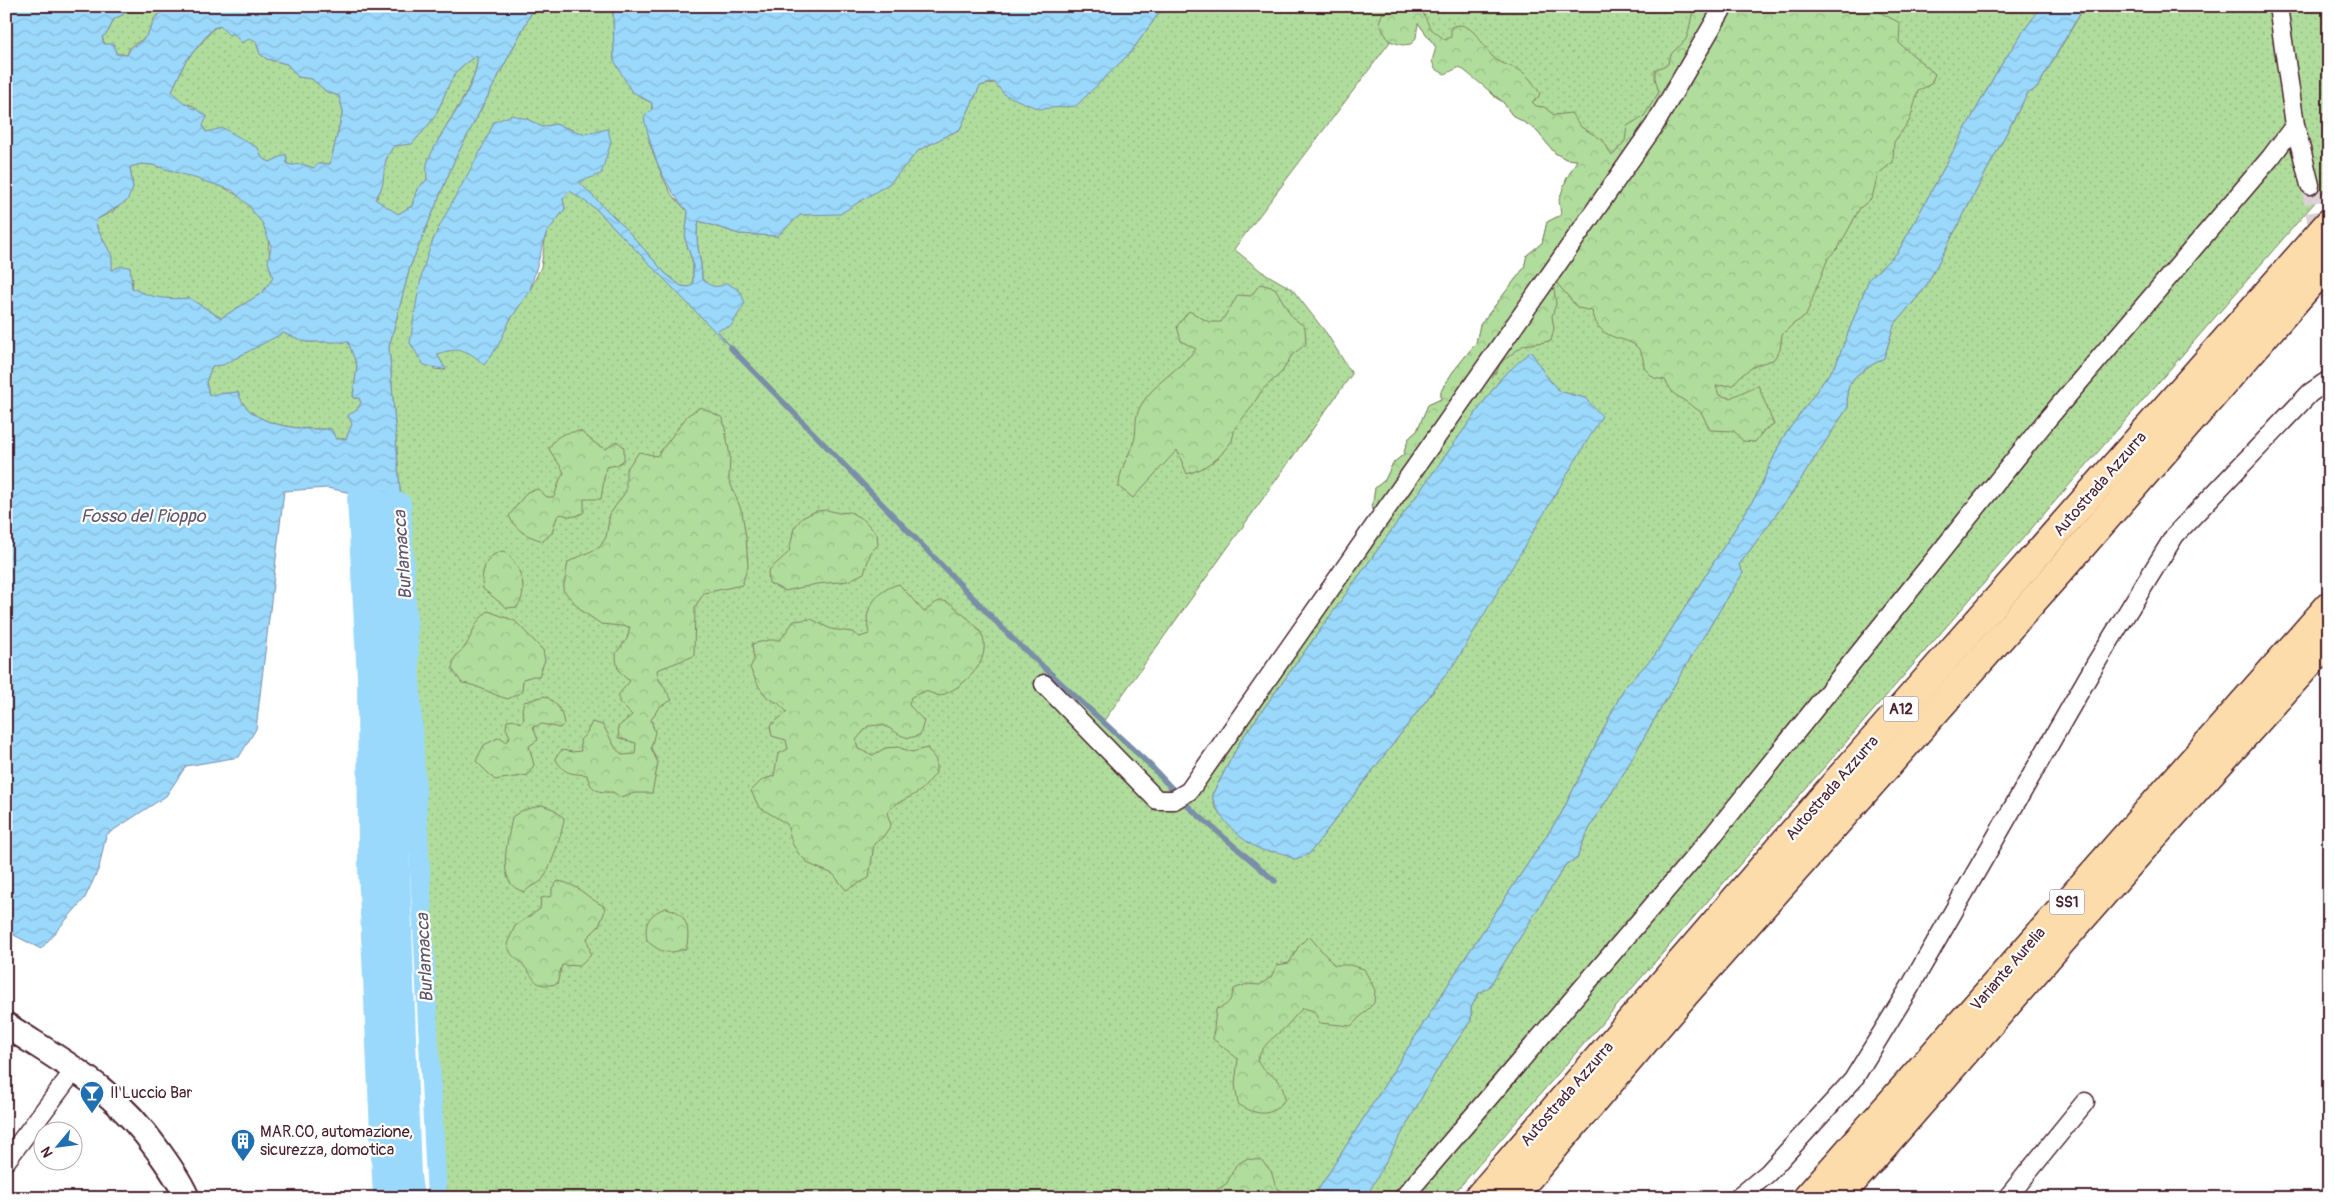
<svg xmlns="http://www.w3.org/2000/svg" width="2335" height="1204" font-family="Pangolin,sans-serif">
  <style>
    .grass { fill: url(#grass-dots); stroke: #7d7e64; fill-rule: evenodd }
    .forest { fill: url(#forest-crowns); stroke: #7d7e64 }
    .water { fill: url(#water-waves); stroke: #7a8ea8; fill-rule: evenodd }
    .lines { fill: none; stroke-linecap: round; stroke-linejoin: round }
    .stream { stroke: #7a8ea8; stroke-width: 5.5 }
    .canal { stroke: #9ad8fc; stroke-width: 20 }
    .river { stroke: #9ad8fc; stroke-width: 34 }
    .minor-tunnel { stroke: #dbd2d5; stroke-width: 18; stroke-dasharray: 18 9; stroke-linecap: butt }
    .minor-casing { stroke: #4a1f2b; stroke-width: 21 }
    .secondary-casing { stroke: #4a1f2b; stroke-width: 28 }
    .trunk-casing { stroke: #4a1f2b; stroke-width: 31 }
    .motorway-casing { stroke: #4a1f2b; stroke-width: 31 }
    .minor { stroke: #fff; stroke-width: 18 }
    .secondary { stroke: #fff; stroke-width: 24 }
    .trunk { stroke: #fddcac; stroke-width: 28 }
    .motorway { stroke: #fddcac; stroke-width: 28 }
    .labels { text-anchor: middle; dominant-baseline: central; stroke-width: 4.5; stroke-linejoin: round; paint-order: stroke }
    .shield { fill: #fff; stroke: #80626b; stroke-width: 1 }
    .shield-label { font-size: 15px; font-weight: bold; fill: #4a1f2b }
    .street-label { font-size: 16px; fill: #4a1f2b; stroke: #fff }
    .poi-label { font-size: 16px; fill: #4a1f2b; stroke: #fff; text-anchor: start }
    .water-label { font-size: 18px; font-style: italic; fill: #62566a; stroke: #fff }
  </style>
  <defs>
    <pattern id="grass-dots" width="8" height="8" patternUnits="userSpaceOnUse" patternTransform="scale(1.25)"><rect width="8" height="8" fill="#b0dd9c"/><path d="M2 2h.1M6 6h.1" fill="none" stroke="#99bd87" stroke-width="1.8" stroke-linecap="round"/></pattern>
    <pattern id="forest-crowns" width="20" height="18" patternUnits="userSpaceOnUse" patternTransform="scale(1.25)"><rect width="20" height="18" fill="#b0dd9c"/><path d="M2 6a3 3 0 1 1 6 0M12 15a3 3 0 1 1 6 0" fill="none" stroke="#99bd87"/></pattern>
    <pattern id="water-waves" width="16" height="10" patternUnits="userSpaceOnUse" patternTransform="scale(1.25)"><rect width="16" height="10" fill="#9ad8fc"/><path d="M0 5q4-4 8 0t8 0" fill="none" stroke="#86b9d8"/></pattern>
  </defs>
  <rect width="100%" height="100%" fill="#fff"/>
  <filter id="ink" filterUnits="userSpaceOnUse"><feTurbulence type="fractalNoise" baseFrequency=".02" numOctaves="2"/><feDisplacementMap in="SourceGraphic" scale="10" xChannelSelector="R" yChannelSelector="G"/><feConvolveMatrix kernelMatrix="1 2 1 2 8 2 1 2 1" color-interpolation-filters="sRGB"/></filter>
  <g filter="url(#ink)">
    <!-- grass -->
    <g class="grass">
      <path d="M131,6h40l-16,11 -9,20 -16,10 -3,8c-12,-1 -21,-5 -25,-18l6,-5 6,-13 10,-5z"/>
      <path d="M535,6h78l1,54 26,37 12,6 -3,39 14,36 9,17 16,17 -3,27 8,24v21l-4,3 -8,-1 -16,-13 -37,-42 -49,-49 5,-48 -29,-10 -13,3 -15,-8 -33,3 -13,31 -48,87 1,129 12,1 -9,-16 18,-5 18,5 37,-34 20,-30 11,-23 5,-33 19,-25 -2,-10 7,-9 26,19 134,137 -13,-16 1,-43 -8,-1 -8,-7c0,-22 -9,-38 -3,-58l40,13 38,2 23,-21 40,-2 50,-30 29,-33 41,-21 20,-43 151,-34 30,-42 10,-4h871l-20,27 -26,40 -98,179 -29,27 -33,85 -54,75 -25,55 -102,161 -31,33 -63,126 -98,147 -150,237h-876l-36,-695 -12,-156 21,-80 45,-108zM1411,14l25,33 29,24 14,9 17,18 7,4 9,13 23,14 20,24 11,6 11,1c-2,7 -6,11 -10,18 -6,12 -7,23 -6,37l-14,7 -5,21 -15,12 -3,13 -44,57 -4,18 -24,30 -11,18v8l-13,6 -11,26 -8,7 -6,17 -10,8 -8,17 -10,8 -3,22 8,8 -198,277 -79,-73 249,-348 -25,-40 -35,-45 -31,-18 -27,-22zM1531,352l13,21 15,18 26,7 -88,192 -40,70 -148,194 -13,6 -69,-38 -12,-15 -3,-12 29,-55 250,-348 11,-15z"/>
      <path d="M2085,6h244v180l-879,1012h-85l71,-126 35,-52v-12l7,-14 11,-7 77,-123 11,-5c8,-30 29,-56 45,-83 39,-69 79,-137 121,-203l-4,-8 53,-72 56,-86c-6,-29 14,-36 36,-49l10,-33 31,-37 102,-194 10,-6z"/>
      <path d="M221,26l8,9 4,-2 23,8 4,13 7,5 20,5 11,13 14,2 15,13 12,4 4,15 -13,53h-12l-4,4c-12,-4 -16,-1 -27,-4l-1,-9 -16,7 -64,-30 -12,-26 -15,-5 -7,-10 13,-29 29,-34z"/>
      <path d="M478,55c-3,46 -51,79 -51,125l-10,9 -5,17 -14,8 -23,-14c11,-15 6,-24 11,-40 1,-4 5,-10 8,-14l18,-3c7,-8 16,-16 22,-26 16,-28 12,-44 44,-62z"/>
      <path d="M141,164l12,1c38,12 93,19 111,61 8,20 3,32 9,52l-11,15 -41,25 -32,-20 -16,2 -26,-4 -15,-8 1,-10 -21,-7 -8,-31 -7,-12 -1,-8 17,-9 20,-23 -3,-21z"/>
      <path d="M283,332l24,10 41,-1 9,25 -4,32h6l2,5 -15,36h-10l-5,-10c-30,1 -84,-2 -93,-37l-29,3 -3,-13 6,-16z"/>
    </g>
    <!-- forest -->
    <g class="forest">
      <path d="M1394,6h26l10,22 15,12 6,-3v-10c5,-2 10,-3 15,0 12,5 17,20 26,29 8,8 17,9 27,14 9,4 15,15 21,23l-2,5 -6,4 4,4 8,1 10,8 17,-2 10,14 22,13 9,16 13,-15 2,-15 17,-10 15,-24 -4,-14v-8l13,-6c1,-14 12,-15 18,-25 4,-8 4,-19 7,-28l11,-5h164l32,17 -1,20 36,31 -4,10 -13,7 -8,29 -16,22 -1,20 -15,12 -6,24 -12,10 -21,39 -11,11 -22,58 -13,8 -11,11 -2,15 -7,10c-17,4 -30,11 -40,25l-17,1 3,9 11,3 28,-13 16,40 -10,5 -9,12 -12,-1 -9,-10 -24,-1 -9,-18 -28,-19 -8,-13 -11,-2 -10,-10c-1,-37 -30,-21 -46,-42 -3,-4 -4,-10 -6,-15l-14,-3 -22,-26 -2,7 2,15 -4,12 2,12 -3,13 -27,4 -23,17 -5,11 -10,3 -37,28 -3,13 -66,94 -8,-1 3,-22 10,-8 8,-17 10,-8 6,-17 8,-7 11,-26 13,-6v-8l11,-18 24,-30 4,-18 44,-57 3,-13 15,-12 5,-21 14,-7 -2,-15 8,-22 10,-18 -11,-1 -11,-6 -20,-24 -23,-14 -9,-13 -43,-35 -15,7 -10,-5 -3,-8 4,-14 -18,-24 -2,15 -5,6 -9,1 -13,-4 -10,-18 3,-9 13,-5z"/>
      <path d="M1260,284l15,4 17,29 13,10 1,17 -14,11 -10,17 -20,18 -11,18 -16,20 -3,13 -14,17 -17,11 -14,5 -10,-24 -44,48 -14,-11c0,-16 8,-28 14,-43 5,-11 0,-24 7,-37 13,-24 39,-37 56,-58l-15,-8 -4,-15 12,-15 20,11h12l17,-27 13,1z"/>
      <path d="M701,407l22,11 7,38 -1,24 13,32 4,26 2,28 -6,19 -38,8 -9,14 -1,49 -37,14 2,9 13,21 -13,7 -8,13 4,12 -4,16 7,15 -6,30h-17l-15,4 -7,-5c-15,1 -23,-2 -26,-17 -18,-2 -22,0 -32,-17l7,-8 10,2 9,-1 -1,-11 6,-6 6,-12 11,3 13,24 7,6 12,-1 1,-11 -17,-5 -1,-11 14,-12 -13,-13v-8l11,-13c-12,-8 -14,-14 -14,-28l11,-14 3,-12 -29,-3 -19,-13 -19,-21 5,-28 32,-15 6,-10 4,-23 16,-23v-21l13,-18 18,4 31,-41z"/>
      <path d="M580,431l19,15 7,3 11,-8 7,6v13l-7,5 -11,2 -5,32h-17v13c-9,6 -13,5 -23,2l-4,3 -5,16 -9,8c-16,-5 -26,-9 -34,-25l18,-24 11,-3 9,8h7l6,-18 4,-6c-1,-5 -11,-16 -15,-24 7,-15 16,-16 31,-18z"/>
      <polygon points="827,510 839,513 850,512 864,520 877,534 878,545 871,552 864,573 848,581 817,584 785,591 769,583 768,571 789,552 794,528 802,518 816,511"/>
      <path d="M504,551c16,13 26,39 13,56l-10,1 -24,-19c-3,-17 3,-36 21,-38z"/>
      <path d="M899,584l25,28c5,-3 11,-10 16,-11 9,-1 14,6 20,11 9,7 23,18 24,30 3,25 -23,46 -44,54l-15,-5 -14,6 -2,8 15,16 -4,14c-18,7 -21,-3 -35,-9 -5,-2 -12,0 -17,0l-12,14 2,9 15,6 12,-7 13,-1 14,5 15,-4 9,12v13c-5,6 -10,13 -16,18 -11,8 -26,11 -33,22l4,12 -8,12 -9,7 -5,34 -23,12 -13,-16 -24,-10 -11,-11 -6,-10 -5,-19 -28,-17 -8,-16 11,-11 12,-4 4,-22 10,-5 -2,-9 -14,-4 -2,-10 17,-14 -9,-9 -10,-5 -9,-11 -9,-19 4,-8 -2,-16 17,-4h11l14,-19 17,-2 20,10 21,3 8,5 9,-3c-1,-7 -3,-15 -1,-21 4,-15 16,-25 31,-29z"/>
      <path d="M488,611l27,10 28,29 2,10 -6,16h-6l-10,3 -1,13 -14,7c-16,-4 -29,-14 -46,-16l-10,-14c3,-18 6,-12 14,-24 8,-13 7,-22 22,-34z"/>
      <path d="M545,696c12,7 17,14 19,28l-4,4 -18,-4 -9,3 5,13 -9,6 5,19 -6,10 -33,5 -19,-19 8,-16 16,-8 7,5 3,-5 -4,-9 1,-7 6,-2 8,4 3,-4 -2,-10 2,-7z"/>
      <path d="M542,805l11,4 11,9c0,10 -15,57 -23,63 -5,5 -11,4 -16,11 -32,-7 -16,-53 -13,-75l9,-6z"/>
      <path d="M558,881c21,3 28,17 46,25l1,5 -6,15 -12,12 4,17 -11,11 -18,-1 -5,19c-23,4 -20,-3 -33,-18 -9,-11 -11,-5 -17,-22l8,-18 25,-17 1,-11 11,-2v-8z"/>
      <path d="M665,908c22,3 26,22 21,41 -19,5 -23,5 -39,-8 -3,-18 1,-26 18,-33z"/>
      <path d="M1309,936l25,29h16l14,4 11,21 -1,13 -23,23 -31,-3 -6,-12 -11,-3c-8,7 -14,17 -23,24 -12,10 -16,13 -23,28 9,20 24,9 28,39 -14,20 -29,16 -47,5l-3,-20 3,-25 -25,-20 3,-30c12,-3 15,-8 18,-20l13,-5 13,1 11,-8 6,-12 12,-2 10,-17z"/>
      <polygon points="1246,1159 1261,1160 1271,1171 1276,1187 1286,1194 1287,1198 1194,1198 1203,1192 1213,1193 1227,1183 1236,1165"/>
    </g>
    <!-- water -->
    <g class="water">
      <path d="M6,6h125l-7,8 -10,5 -6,13 -6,5 2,7h10l2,10 11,1c5,-12 13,-10 19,-19 12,-17 5,-18 25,-30h364l-80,153 -45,108 -21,80 12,156 -44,-5v-4l-30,-6 -43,3 -28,238 -17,28 -53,9 -20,30 -60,39 -7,33 -14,30 -44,51 -35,-18zM220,26l9,9 4,-2 9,10 7,-4 7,2 4,13 7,5 20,5 11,13 14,2 15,13 12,4 4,15 -13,53h-12l-4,4 -12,-4 -9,1 -6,-1 -1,-10 -16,8 -8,-4 -4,-10 -35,-20 -17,4 -3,-6 4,-10c-12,-9 -26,-12 -35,-25l13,-29 28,-34zM477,56c3,32 -40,76 -50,108 -1,5 0,11 0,16l-10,9 -5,17 -14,8 -23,-15c11,-14 7,-23 11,-39 1,-4 5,-10 8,-14l18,-2c7,-9 17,-18 23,-28 14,-26 13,-45 42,-60zM141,164l12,1 79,25 16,15 15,19 8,23 -3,15 5,16 -11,15 -41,25 -32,-20c-21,2 -38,0 -57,-10l-2,-21 -9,-1 -9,4v-14l-15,-28 -1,-8 31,-19 6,-13 -3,-21zM283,333l23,9h42l9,24 -4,32h6l2,5 -5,8 -8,4 4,9 -6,15h-10l-5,-10c-30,1 -84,-2 -93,-37l-29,3 -3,-13 6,-16 11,-1z"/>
      <path d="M613,6h558l-10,4 -30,42 -55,54 -37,3 -34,-14 -11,-13 -14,4 -20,43 -41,21 -29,33 -50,31 -40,1 -23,21 -38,-2 -40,-13c-6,19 3,37 3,58 9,8 14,10 25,4l13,8 5,12 -14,23 -14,4 13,17 -134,-138 -26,-18 -7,8 2,10 -19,25 -16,56 -20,30 -12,26 -14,19c-16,-16 -25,-18 -47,-11l9,16 -22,-5 -14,-22c5,-32 10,-75 24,-105 18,-40 43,-75 60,-116l18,-7 15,4 15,8 13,-3 29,10 24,-5 3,13 -10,32 -22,8 49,49 37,42 16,13 8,1 4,-3v-21l-8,-24 3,-27c-26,-29 -36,-58 -44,-95l8,-8v-6l-21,-12 -17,-31z"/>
      <path d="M2042,6h42l-47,82 -10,6 -102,194 -31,37 -10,33c-22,13 -42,20 -36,49l-56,86 -53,72 4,8c-42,66 -82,134 -121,203 -16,27 -37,53 -45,83l-11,5 -77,123 -11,7 -7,14v12l-35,52 -67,120 -4,6h-52l150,-237 98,-147 63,-126 31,-33 102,-161 25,-55 54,-75 33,-85 29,-27 98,-179 26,-40z"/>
      <path d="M1531,351l13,22 15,18 26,7 17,18 -145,244 -148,194 -13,6c-6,-3 -12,-7 -19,-8 -5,-1 -11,0 -15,-2 -22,-9 -45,-33 -50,-55l29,-55 250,-348 11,-15z"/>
    </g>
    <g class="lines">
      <!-- stream -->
      <polyline class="stream" points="730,347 1012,638 1149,764 1191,809 1275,881"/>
      <!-- canal -->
      <polyline class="canal" points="383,1198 368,869 367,677 357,498 401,503 437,1198"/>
      <!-- river -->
      <polyline class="river" points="380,514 404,1176 407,1198"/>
      <!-- minor-tunnel -->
      <polyline class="minor-tunnel" points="2310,185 2329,297"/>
      <defs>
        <g id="minor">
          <polyline points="2278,6 2295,125 2310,185"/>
          <polyline points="1044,684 1157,800 1174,800 1189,791 1654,126 1724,6"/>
          <polyline points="6,1161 76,1068"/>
          <polyline points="1403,1198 1714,834 2045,422 2271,157 2295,125"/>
          <polyline points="1738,1198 1768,1173 1853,1080 1910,987 2096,663 2175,535 2310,393 2329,380"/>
          <polyline points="2007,1198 2085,1102"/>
        </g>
        <path id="secondary" d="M6,1025c63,41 108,63 153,127 10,14 21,29 28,46"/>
        <g id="trunk">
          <polyline points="1807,1198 2329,606"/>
          <polyline points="1838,1198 2143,848 2329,641"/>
        </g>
        <g id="motorway">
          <polyline points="1478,1198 1839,779 2329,223"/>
          <polyline points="1511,1198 1685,994 2080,548 2329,262"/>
        </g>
      </defs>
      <!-- minor casing -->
      <use href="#minor" class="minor-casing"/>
      <!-- secondary casing -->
      <use href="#secondary" class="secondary-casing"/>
      <!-- trunk casing -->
      <use href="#trunk" class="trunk-casing"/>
      <!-- motorway casing -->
      <use href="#motorway" class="motorway-casing"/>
      <!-- minor -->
      <use href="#minor" class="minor"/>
      <!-- secondary -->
      <use href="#secondary" class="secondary"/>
      <!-- trunk -->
      <use href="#trunk" class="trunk"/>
      <!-- motorway -->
      <use href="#motorway" class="motorway"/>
    </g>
  </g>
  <!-- icons -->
  <defs>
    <symbol id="bar-pin" viewBox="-11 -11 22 30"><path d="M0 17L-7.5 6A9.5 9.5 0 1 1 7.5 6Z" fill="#1f6fb2" stroke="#fff"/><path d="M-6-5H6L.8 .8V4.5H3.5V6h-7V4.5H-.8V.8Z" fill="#fff"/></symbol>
    <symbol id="building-pin" viewBox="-11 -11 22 30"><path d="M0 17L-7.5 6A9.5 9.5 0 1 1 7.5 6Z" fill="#1f6fb2" stroke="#fff"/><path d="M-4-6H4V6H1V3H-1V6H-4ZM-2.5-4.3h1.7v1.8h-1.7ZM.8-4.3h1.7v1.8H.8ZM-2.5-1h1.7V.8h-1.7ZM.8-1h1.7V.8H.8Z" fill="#fff"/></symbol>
  </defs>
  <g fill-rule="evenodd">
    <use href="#bar-pin" x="78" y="1079" width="28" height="38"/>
    <use href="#building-pin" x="229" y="1127" width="28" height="38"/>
  </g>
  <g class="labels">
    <!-- shield labels -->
    <g class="shield">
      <rect x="1883.5" y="696.5" width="35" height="25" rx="4"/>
      <rect x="2049.5" y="889.5" width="35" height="25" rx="4"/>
    </g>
    <g class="shield-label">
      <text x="1901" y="709">A12</text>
      <text x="2067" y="902">SS1</text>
    </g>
    <!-- street labels -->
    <g class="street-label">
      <text transform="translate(2100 484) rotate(-49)">Autostrada Azzurra</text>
      <text transform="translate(1832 788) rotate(-49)">Autostrada Azzurra</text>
      <text transform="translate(2008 969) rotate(-49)">Variante Aurelia</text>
      <text transform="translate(1567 1094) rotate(-49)">Autostrada Azzurra</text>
    </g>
    <!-- poi labels -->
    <g class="poi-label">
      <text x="110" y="1093">Il Luccio Bar</text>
      <text x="260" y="1132">MAR.CO, automazione,<tspan x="260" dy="18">sicurezza, domotica</tspan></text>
    </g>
    <!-- water labels -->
    <g class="water-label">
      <text x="143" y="516">Fosso del Pioppo</text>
      <text transform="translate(403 555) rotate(-94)">Burlamacca</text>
      <text transform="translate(425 958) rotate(-93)">Burlamacca</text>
    </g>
  </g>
  <!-- margin -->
  <rect width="2335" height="1204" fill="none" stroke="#fff" stroke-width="25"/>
  <rect x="12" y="12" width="2310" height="1179" fill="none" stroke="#4a1f2b" stroke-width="2" filter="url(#ink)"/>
  <!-- north arrow -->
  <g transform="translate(58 1146) rotate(241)"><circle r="24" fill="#ffffff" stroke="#b7a5aa"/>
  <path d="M0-4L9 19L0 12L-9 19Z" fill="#1f6fb2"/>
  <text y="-8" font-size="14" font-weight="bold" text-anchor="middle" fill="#4a1f2b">N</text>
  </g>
</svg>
